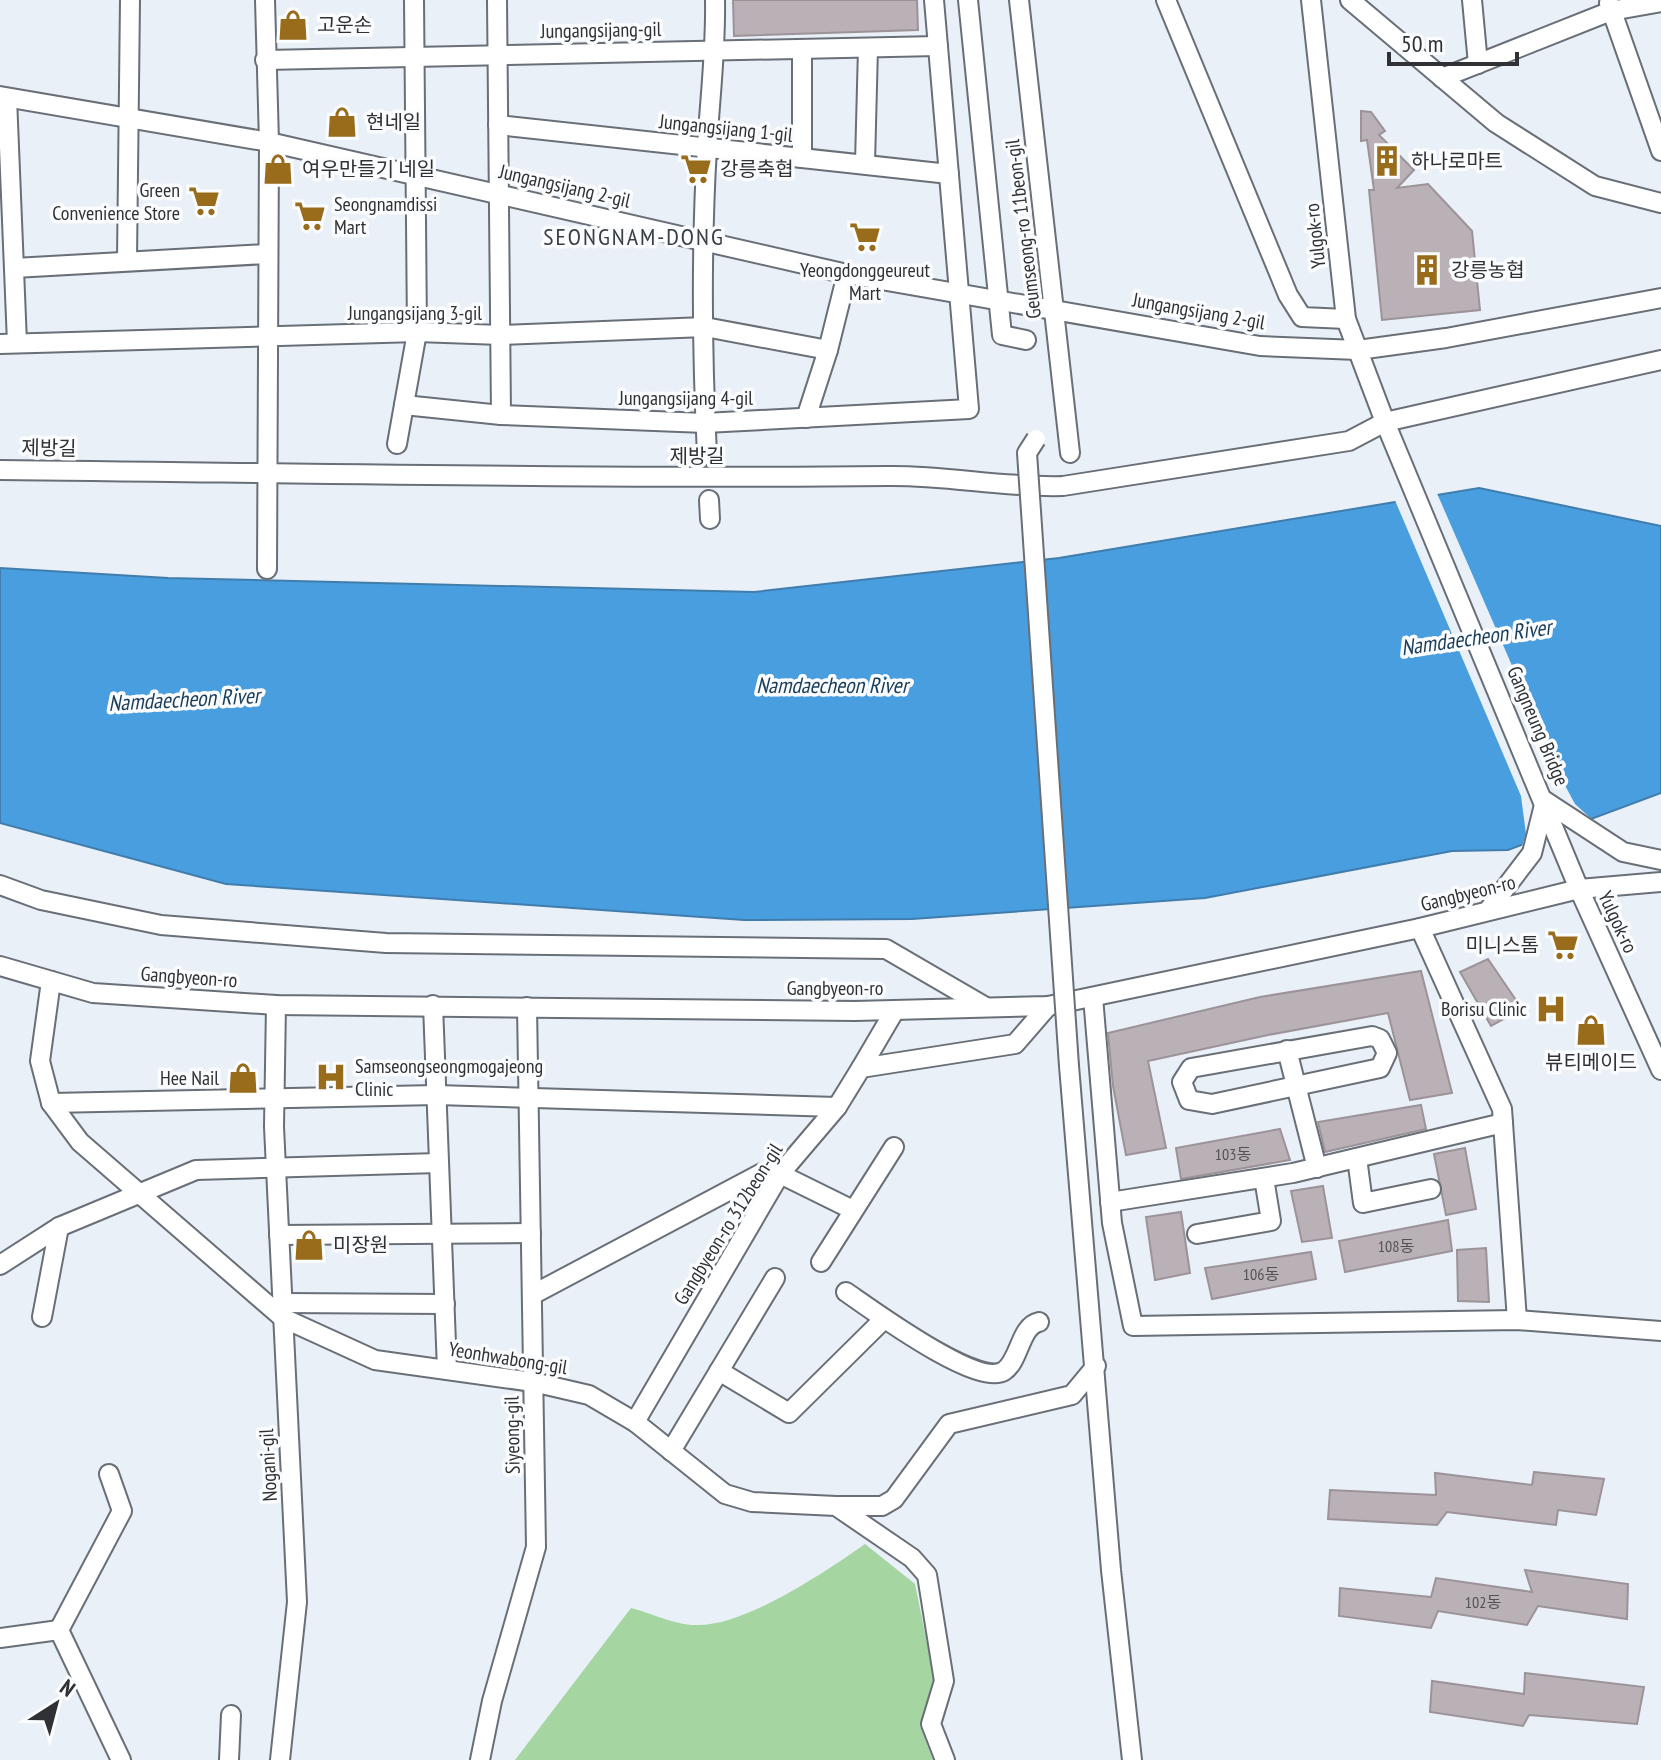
<svg xmlns="http://www.w3.org/2000/svg" width="1661" height="1760" font-family="'PT Sans Narrow','Noto Sans KR',sans-serif">
  <style>
    .green { fill: #a5d6a2 }
    .water { fill: #499edf; stroke: #417dac; stroke-width: 2 }
    .pier { fill: #e9f0f8 }
    .building { fill: #bab1b7; stroke: #9c9399; stroke-width: 2 }
    .lines { fill: none; stroke-linecap: round; stroke-linejoin: round }
    .minor-casing { stroke: #696f76; stroke-width: 22 }
    .minor { stroke: #fff; stroke-width: 18 }
    .minor-bridge-casing { stroke: #696f76; stroke-width: 22; stroke-linecap: butt }
    .minor-bridge { stroke: #fff; stroke-width: 18 }
    .labels { text-anchor: middle; dominant-baseline: central; stroke-width: 7; stroke-linejoin: round; paint-order: stroke }
    .number-label { font-size: 16px; fill: #525155 }
    .poi-label { font-size: 20px; fill: #2f3134; stroke: #fbfcfe; text-anchor: start }
    .street-label { font-size: 20px; fill: #2f3134; stroke: #fbfcfe }
    .water-label { font-size: 22px; font-style: italic; fill: #1a3d59; stroke: #fbfcfe }
    .quarter-label { font-size: 24px; letter-spacing: 2px; fill: #393f45; stroke: #fbfcfe }
  </style>
  <rect width="100%" height="100%" fill="#e9f0f8"/>
  <!-- green -->
  <path class="green" d="M865,1544l50,40 19,93 -14,49 13,34h-418l116,-152c20,5 46,18 67,17 49,0 127,-53 167,-81z"/>
  <!-- water -->
  <polygon class="water" points="1479,488 1661,526 1661,793 1508,850 1452,851 1205,898 912,919 744,920 226,884 0,823 0,568 168,578 754,592 1059,558"/>
  <!-- pier -->
  <polygon class="pier" points="1436,491 1561,778 1575,804 1596,823 1525,851 1520,852 1526,834 1521,796 1394,498"/>
  <!-- building -->
  <g class="building">
    <polygon points="733,0 917,0 918,30 734,36"/>
    <polygon points="1361,111 1371,112 1385,131 1379,135 1414,170 1397,188 1428,184 1472,231 1480,310 1382,320 1369,190 1374,190 1367,140 1361,141"/>
    <polygon points="1488,959 1522,1009 1491,1026 1460,972"/>
    <polygon points="1421,971 1452,1093 1410,1100 1388,1013 1268,1035 1148,1061 1166,1148 1126,1155 1113,1086 1108,1033 1260,997"/>
    <polygon points="1421,1105 1426,1129 1325,1152 1318,1122"/>
    <polygon points="1280,1129 1290,1160 1181,1179 1176,1148"/>
    <polygon points="1465,1148 1476,1209 1446,1215 1434,1154"/>
    <polygon points="1323,1186 1332,1238 1302,1242 1291,1191"/>
    <polygon points="1181,1212 1190,1273 1155,1280 1146,1217"/>
    <polygon points="1448,1220 1452,1251 1345,1272 1339,1241"/>
    <polygon points="1486,1248 1489,1302 1458,1301 1457,1250"/>
    <polygon points="1311,1252 1316,1279 1212,1299 1205,1268"/>
    <polygon points="1534,1472 1604,1479 1596,1515 1558,1510 1556,1525 1447,1512 1437,1525 1328,1519 1330,1490 1436,1495 1435,1473 1532,1485"/>
    <polygon points="1525,1570 1628,1584 1627,1619 1538,1606 1527,1625 1438,1611 1431,1628 1339,1616 1340,1588 1431,1597 1436,1578 1532,1592"/>
    <polygon points="1525,1673 1644,1687 1637,1724 1529,1715 1523,1726 1430,1712 1432,1681 1524,1694"/>
  </g>
  <g class="lines">
    <defs>
      <g id="minor">
        <polyline points="265,0 269,142 267,569"/>
        <polyline points="497,0 501,415"/>
        <polyline points="968,0 1002,335 1026,340"/>
        <polyline points="1019,0 1070,453"/>
        <polyline points="1166,0 1288,295 1302,317 1346,319"/>
        <polyline points="1311,0 1346,319 1385,422 1579,889 1661,1070"/>
        <polyline points="1350,0 1496,123 1595,186 1661,203"/>
        <polyline points="1472,0 1478,64"/>
        <polyline points="1609,3 1661,151"/>
        <polyline points="265,60 938,46"/>
        <polyline points="1442,78 1611,11 1661,2"/>
        <polyline points="0,96 269,142 847,274 1260,346 1358,350 1446,338 1661,298"/>
        <polyline points="7,98 17,343"/>
        <polyline points="498,125 949,174"/>
        <polyline points="802,158 802,49"/>
        <polyline points="865,163 868,48"/>
        <polyline points="127,259 130,0"/>
        <polyline points="14,268 267,254"/>
        <polyline points="0,344 417,332 501,335 705,327 828,350"/>
        <polyline points="404,405 501,415 705,423 969,409 934,0"/>
        <polyline points="806,418 828,350 847,274"/>
        <polyline points="397,444 417,332 414,0"/>
        <path d="M707,455c-5,-101 -6,-206 0,-308 3,-49 9,-97 8,-147"/>
        <path d="M0,470c296,3 592,9 888,6 59,-1 116,12 175,10l286,-45 36,-19 276,-62"/>
        <polyline points="709,500 710,519"/>
        <polyline points="0,885 41,900 161,925 386,943 886,949 984,1006"/>
        <polyline points="1490,908 1532,853 1545,801 1623,852 1661,860"/>
        <polyline points="1420,928 1502,1109 1517,1320"/>
        <polyline points="0,966 93,993 276,1005 855,1011 1048,1006 1420,928 1579,889 1661,882"/>
        <polyline points="51,981 40,1061 51,1103 80,1142 283,1318 375,1360 533,1382 589,1395 635,1422 725,1494 752,1502 836,1506 912,1558 927,1575 944,1681 931,1724 945,1760"/>
        <polyline points="1093,997 1112,1223 1133,1326 1517,1320 1661,1331"/>
        <polyline points="276,1005 274,1127 297,1602 280,1760"/>
        <polyline points="433,1005 447,1370"/>
        <polygon points="1372,1036 1380,1039 1387,1053 1380,1068 1212,1104 1189,1100 1182,1082 1191,1068"/>
        <polyline points="1287,1050 1317,1168"/>
        <polyline points="1069,1066 1111,1570 1132,1760"/>
        <polyline points="861,1068 895,1010"/>
        <polyline points="51,1103 437,1095 837,1107"/>
        <polyline points="1357,1158 1363,1203 1431,1189"/>
        <polyline points="1110,1202 1293,1173 1503,1123"/>
        <polyline points="1197,1234 1271,1221 1264,1178"/>
        <polyline points="279,1235 531,1233"/>
        <polyline points="821,1262 894,1147"/>
        <polyline points="0,1265 59,1227 196,1170 439,1163"/>
        <path d="M846,1292c25,17 132,96 158,79 16,-11 16,-45 35,-49"/>
        <polyline points="532,1295 762,1173 780,1174 853,1210"/>
        <polyline points="282,1303 445,1304"/>
        <polyline points="42,1317 59,1227"/>
        <polyline points="719,1371 789,1413 884,1319"/>
        <polyline points="635,1422 780,1174 837,1107 861,1068 1015,1044 1048,1006"/>
        <polyline points="671,1451 775,1278"/>
        <polyline points="109,1474 122,1511 59,1630 121,1760"/>
        <polyline points="836,1506 882,1506 894,1499 949,1424 1072,1395 1096,1366"/>
        <polyline points="0,1638 59,1630"/>
        <polyline points="229,1760 231,1715"/>
        <polyline points="480,1760 492,1701 536,1547 527,1007"/>
      </g>
    </defs>
    <!-- minor casing -->
    <use href="#minor" class="minor-casing"/>
    <!-- minor -->
    <use href="#minor" class="minor"/>
    <defs>
      <polyline id="minor-bridge" points="1036,439 1027,453 1069,1066"/>
    </defs>
    <!-- minor-bridge casing -->
    <use href="#minor-bridge" class="minor-bridge-casing"/>
    <!-- minor-bridge -->
    <use href="#minor-bridge" class="minor-bridge"/>
  </g>
  <!-- icons -->
  <defs>
    <symbol id="shop-bare" viewBox="-9 -9 18 18"><path d="M-5-2.5h2.3a2.7 3.5 0 0 1 5.4 0H5L5.5 6h-11ZM-1.5-2.5h3a1.5 2.3 0 0 0-3 0Z" fill="#986c1a" stroke="#fbfcfe" stroke-width="2.5" paint-order="stroke"/></symbol>
    <symbol id="building-bare" viewBox="-9 -9 18 18"><path d="M-4-6H4V6H1V3H-1V6H-4ZM-2.5-4.3h1.7v1.8h-1.7ZM.8-4.3h1.7v1.8H.8ZM-2.5-1h1.7V.8h-1.7ZM.8-1h1.7V.8H.8Z" fill="#986c1a" stroke="#fbfcfe" stroke-width="2.5" paint-order="stroke"/></symbol>
    <symbol id="supermarket-bare" viewBox="-9 -9 18 18"><path d="M-6-5.5h2.5l.6 2H6L4.5 2H-2.5L-4.4-4H-6ZM-1.5 3.2a1.3 1.3 0 1 0 .1 0ZM3 3.2a1.3 1.3 0 1 0 .1 0Z" fill="#986c1a" stroke="#fbfcfe" stroke-width="2.5" paint-order="stroke"/></symbol>
    <symbol id="hospital-bare" viewBox="-9 -9 18 18"><path d="M-5-5h3v3.5h4V-5h3V5h-3V1.5h-4V5h-3Z" fill="#986c1a" stroke="#fbfcfe" stroke-width="2.5" paint-order="stroke"/></symbol>
  </defs>
  <g fill-rule="evenodd">
    <use href="#shop-bare" x="271" y="3" width="44" height="44"/>
    <use href="#shop-bare" x="320" y="100" width="44" height="44"/>
    <use href="#building-bare" x="1365" y="139" width="44" height="44"/>
    <use href="#shop-bare" x="256" y="147" width="44" height="44"/>
    <use href="#supermarket-bare" x="674" y="147" width="44" height="44"/>
    <use href="#supermarket-bare" x="182" y="179" width="44" height="44"/>
    <use href="#supermarket-bare" x="288" y="194" width="44" height="44"/>
    <use href="#supermarket-bare" x="843" y="215" width="44" height="44"/>
    <use href="#building-bare" x="1405" y="248" width="44" height="44"/>
    <use href="#supermarket-bare" x="1541" y="923" width="44" height="44"/>
    <use href="#hospital-bare" x="1529" y="987" width="44" height="44"/>
    <use href="#shop-bare" x="1569" y="1008" width="44" height="44"/>
    <use href="#hospital-bare" x="309" y="1055" width="44" height="44"/>
    <use href="#shop-bare" x="221" y="1056" width="44" height="44"/>
    <use href="#shop-bare" x="287" y="1223" width="44" height="44"/>
  </g>
  <g class="labels">
    <!-- number labels -->
    <g class="number-label">
      <text x="1233" y="1154">103동</text>
      <text x="1396" y="1246">108동</text>
      <text x="1261" y="1274">106동</text>
      <text x="1483" y="1602">102동</text>
    </g>
    <!-- poi labels -->
    <g class="poi-label">
      <text x="317" y="25">고운손</text>
      <text x="366" y="122">현네일</text>
      <text x="1411" y="161">하나로마트</text>
      <text x="302" y="169">여우만들기 네일</text>
      <text x="720" y="169">강릉축협</text>
      <text x="180" y="190" text-anchor="end">Green<tspan x="180" dy="23">Convenience Store</tspan></text>
      <text x="334" y="204">Seongnamdissi<tspan x="334" dy="23">Mart</tspan></text>
      <text x="865" y="270" text-anchor="middle">Yeongdonggeureut<tspan x="865" dy="23">Mart</tspan></text>
      <text x="1451" y="270">강릉농협</text>
      <text x="1539" y="945" text-anchor="end">미니스톰</text>
      <text x="1527" y="1009" text-anchor="end">Borisu Clinic</text>
      <text x="1591" y="1062" text-anchor="middle">뷰티메이드</text>
      <text x="355" y="1066">Samseongseongmogajeong<tspan x="355" dy="23">Clinic</tspan></text>
      <text x="219" y="1078" text-anchor="end">Hee Nail</text>
      <text x="333" y="1245">미장원</text>
    </g>
    <!-- street labels -->
    <g class="street-label">
      <text transform="translate(601 30) rotate(-1)">Jungangsijang-gil</text>
      <text transform="translate(726 128) rotate(6)">Jungangsijang 1-gil</text>
      <text transform="translate(565 186) rotate(13)">Jungangsijang 2-gil</text>
      <text transform="translate(1023 229) rotate(-97)">Geumseong-ro 11beon-gil</text>
      <text transform="translate(1315 236) rotate(-96)">Yulgok-ro</text>
      <text transform="translate(1199 311) rotate(10)">Jungangsijang 2-gil</text>
      <text x="415" y="313">Jungangsijang 3-gil</text>
      <text x="686" y="398">Jungangsijang 4-gil</text>
      <text transform="translate(49 448) rotate(1)">제방길</text>
      <text x="697" y="456">제방길</text>
      <text transform="translate(1538 726) rotate(67)">Gangneung Bridge</text>
      <text transform="translate(1468 893) rotate(-14)">Gangbyeon-ro</text>
      <text transform="translate(1618 922) rotate(65)">Yulgok-ro</text>
      <text transform="translate(189 977) rotate(4)">Gangbyeon-ro</text>
      <text x="835" y="988">Gangbyeon-ro</text>
      <text transform="translate(728 1224) rotate(-58)">Gangbyeon-ro 312beon-gil</text>
      <text transform="translate(508 1358) rotate(9)">Yeonhwabong-gil</text>
      <text transform="translate(512 1435) rotate(-91)">Siyeong-gil</text>
      <text transform="translate(268 1465) rotate(-93)">Nogani-gil</text>
    </g>
    <!-- water labels -->
    <g class="water-label">
      <text transform="translate(1476 637) rotate(-8)">Namdaecheon River</text>
      <text x="832" y="685">Namdaecheon River</text>
      <text transform="translate(184 699) rotate(-3)">Namdaecheon River</text>
    </g>
    <!-- quarter labels -->
    <g class="quarter-label">
      <text x="634" y="236">SEONGNAM-DONG</text>
    </g>
  </g>
  <!-- north arrow -->
  <g transform="translate(56 1704) rotate(36)" stroke="#fbfcfe" stroke-width="6" paint-order="stroke">
  <path d="M0-6L14 30L0 20L-14 30Z" fill="#2f3134"/>
  <text y="-12" font-size="22" font-weight="bold" text-anchor="middle" fill="#2f3134">N</text>
  </g>
  <!-- scale -->
  <path d="M1389 52v12h128v-12" fill="none" stroke="#2f3134" stroke-width="4"/>
  <text x="1401" y="52" font-size="24" fill="#2f3134" stroke="#fbfcfe" stroke-width="6" paint-order="stroke">50 m</text>
</svg>
